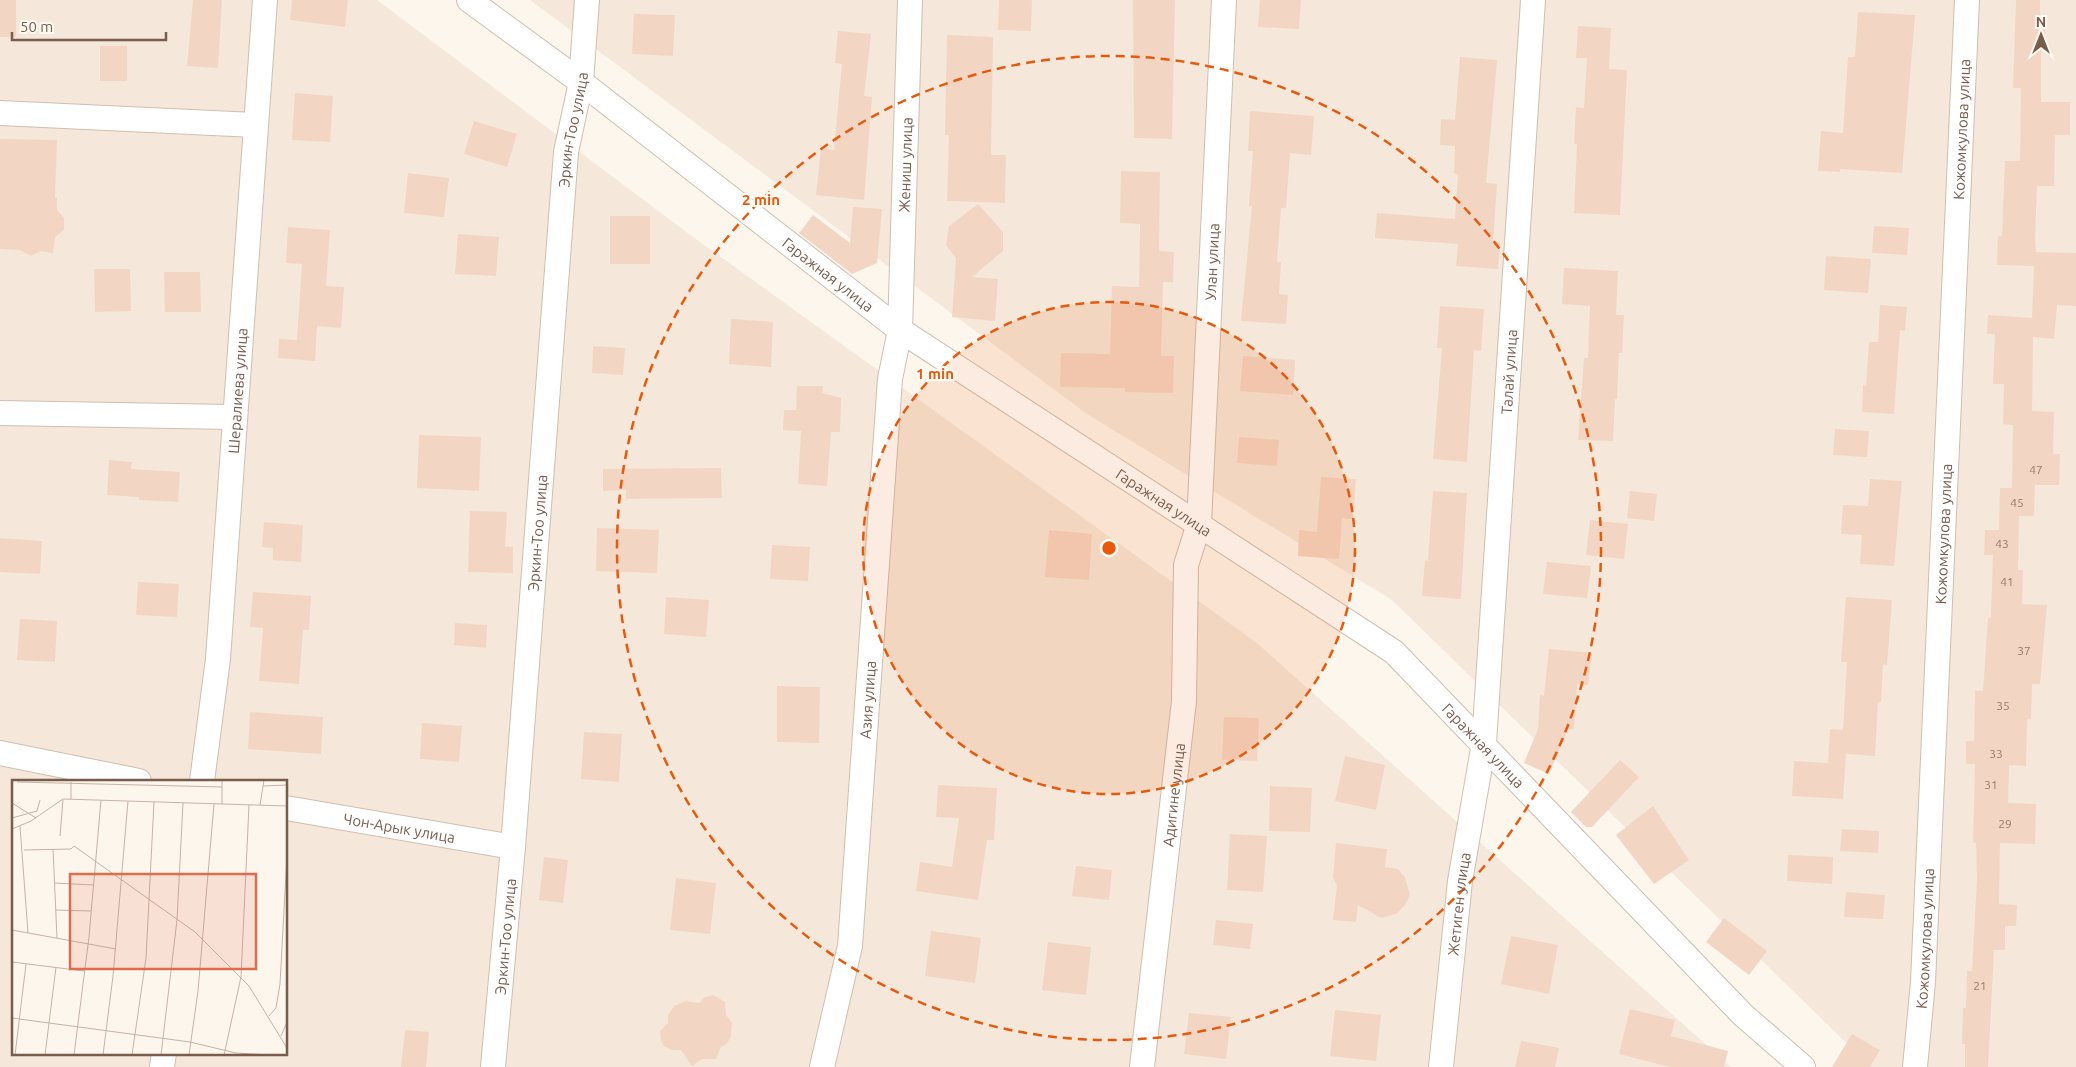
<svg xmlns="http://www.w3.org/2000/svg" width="2076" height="1067" font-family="Ubuntu,sans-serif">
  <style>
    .residential { fill: #f5e8da; fill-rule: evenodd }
    .building { fill: #f3d5c3 }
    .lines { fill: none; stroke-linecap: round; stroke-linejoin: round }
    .minor-casing { stroke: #d1beb0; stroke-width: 26 }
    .minor { stroke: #fff; stroke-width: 24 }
    .ring { fill: none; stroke: #e8590c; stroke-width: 2.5; stroke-dasharray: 9 6 }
    .labels { text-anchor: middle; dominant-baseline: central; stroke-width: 4.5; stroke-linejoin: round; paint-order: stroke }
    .number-label { font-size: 12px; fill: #987a6a }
    .street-label { font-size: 15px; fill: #7a5c4d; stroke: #fffaf3 }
    .inset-road { fill: none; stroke: #c5b3a7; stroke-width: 1 }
    .view { fill: #dc6d51; fill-opacity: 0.15; stroke: #dc6d51; stroke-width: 2.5 }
    .inset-edge { fill: none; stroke: #7a5c4d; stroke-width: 2.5 }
    .centre { fill: #e8590c; stroke: #fffaf3; stroke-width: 2.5 }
    .ring-label { font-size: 15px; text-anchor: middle; font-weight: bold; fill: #e8590c; stroke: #fffaf3; stroke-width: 4.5; stroke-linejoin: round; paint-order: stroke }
  </style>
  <rect width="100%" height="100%" fill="#fdf6ec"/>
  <!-- residential -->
  <g class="residential">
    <path d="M0,0h377l316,237 564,406 474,424h-1731zM14,781h272v272h-272z"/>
    <polygon points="530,0 2076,0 2076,1067 1871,1067 1392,600 1087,414"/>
  </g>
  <!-- building -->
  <g class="building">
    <rect x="0" y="0" width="16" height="37"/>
    <polygon points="193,0 222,0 218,68 187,66"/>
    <polygon points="292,0 348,0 345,27 290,20"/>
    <polygon points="999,0 1032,0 1031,31 998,30"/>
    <polygon points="1133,0 1175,0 1172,139 1134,138"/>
    <polygon points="1260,0 1301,0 1299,29 1258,27"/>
    <polygon points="2016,0 2040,0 2040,20 2045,20 2045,46 2041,46 2041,102 2070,102 2070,135 2055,135 2054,186 2037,186 2035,238 2036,252 2076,253 2076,306 2057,305 2054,339 2033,337 2032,411 2054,412 2053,454 2060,454 2059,485 2035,485 2034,516 2019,516 2018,570 2023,570 2022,604 2047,605 2040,684 2032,684 2031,719 2027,719 2026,766 2009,765 2008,803 2036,804 2035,844 2000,843 1999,904 2017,905 2016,926 2005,926 2005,950 1994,950 1988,1067 1965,1067 1965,1044 1962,1044 1963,1008 1966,1008 1967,971 1972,971 1977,879 1976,843 1973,842 1975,764 1966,764 1966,741 1974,741 1975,691 1983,691 1988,618 1991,618 1993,555 1984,555 1985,530 1999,530 2000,488 2012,488 2013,425 2003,424 2004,384 1993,384 1995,334 1987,334 1988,315 2032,318 2034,266 1997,265 1998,236 2002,236 2005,161 2020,161 2021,88 2013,88"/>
    <polygon points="1858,12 1915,15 1902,173 1840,169 1840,172 1818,171 1821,131 1843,133 1848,57 1855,57"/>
    <polygon points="634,14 675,15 673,56 632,54"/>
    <polygon points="1578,26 1611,28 1609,69 1627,70 1620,215 1574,213 1577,144 1574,144 1576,107 1584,108 1587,58 1576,58"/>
    <polygon points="838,31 871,34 864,96 872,97 864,200 816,195 821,148 834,150 842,64 835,63"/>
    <polygon points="947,35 993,37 991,155 1006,155 1005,203 947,201 949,135 945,135"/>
    <rect x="100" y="46" width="27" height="35"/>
    <polygon points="1460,57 1497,60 1486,183 1497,184 1493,241 1500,242 1498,269 1456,266 1458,244 1375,238 1377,213 1455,219 1458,174 1454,173 1455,146 1440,145 1441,119 1455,120"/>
    <polygon points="295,93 333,96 330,142 292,140"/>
    <polygon points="1250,111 1314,116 1311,155 1290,153 1286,208 1281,208 1277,262 1281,262 1279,294 1288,295 1286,324 1241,321 1252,206 1249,206 1253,151 1248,151"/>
    <polygon points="474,121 517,134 507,167 464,154"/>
    <polygon points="0,139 57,140 55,198 57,198 57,210 64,218 64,230 55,237 53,253 41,251 31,256 20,250 0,249"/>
    <polygon points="1121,171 1160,172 1159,251 1174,252 1173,282 1163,282 1161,356 1174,356 1173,393 1125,392 1125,388 1060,387 1061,353 1110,354 1112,286 1139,287 1140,224 1120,223"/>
    <polygon points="408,173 449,178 444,217 404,213"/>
    <polygon points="978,204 1003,232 1003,251 972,277 998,279 995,321 952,317 956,258 946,245 949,226"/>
    <polygon points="853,207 882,209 877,263 852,274 799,233 813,215 850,243"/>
    <rect x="610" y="216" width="40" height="48"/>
    <polygon points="1874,226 1909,228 1907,255 1872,253"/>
    <polygon points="288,227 330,230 326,286 344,287 341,328 317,326 315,361 278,358 279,339 297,340 302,264 286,263"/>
    <polygon points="458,234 499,237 496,276 455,274"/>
    <polygon points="1826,256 1871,259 1868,293 1824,290"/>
    <polygon points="1564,268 1618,271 1616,315 1624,315 1622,353 1619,353 1617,399 1615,399 1613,441 1578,440 1584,358 1588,358 1590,306 1562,304"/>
    <polygon points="94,269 130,269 131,311 95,312"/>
    <polygon points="164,272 200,272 201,312 165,312"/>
    <polygon points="1880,305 1907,307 1905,331 1900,330 1894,414 1862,412 1863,385 1866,386 1869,342 1878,342"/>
    <polygon points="1440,306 1484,309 1481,351 1474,350 1467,462 1433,459 1442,348 1437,348"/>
    <polygon points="731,319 773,322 771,367 729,364"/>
    <polygon points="593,346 625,348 623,375 592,373"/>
    <polygon points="1243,356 1295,360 1293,395 1240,391"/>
    <polygon points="797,386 823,386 822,393 841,398 840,432 831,432 827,486 798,484 801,431 783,430 784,410 796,410"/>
    <polygon points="1835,429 1869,431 1867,457 1833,455"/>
    <polygon points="419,435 481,437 479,491 417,488"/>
    <polygon points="1239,437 1279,440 1277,466 1237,463"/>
    <polygon points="109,460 132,462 131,469 180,472 178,502 139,500 139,497 107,495"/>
    <polygon points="721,468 722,498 626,499 626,490 603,491 603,469"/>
    <polygon points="1321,477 1356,479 1353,519 1342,518 1339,559 1298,556 1299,530 1317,532"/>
    <polygon points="1870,479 1902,481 1894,566 1860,564 1862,535 1841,534 1843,505 1868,506"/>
    <polygon points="1433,491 1467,493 1461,599 1422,596 1425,560 1428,561"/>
    <polygon points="1630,491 1657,494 1654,521 1627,518"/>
    <polygon points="470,511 507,512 505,547 513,547 513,573 468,572"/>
    <polygon points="1590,520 1628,524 1624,559 1586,555"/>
    <polygon points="264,522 303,525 301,562 273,560 273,548 262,547"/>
    <polygon points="597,528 659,530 657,573 596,571"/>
    <polygon points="1049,530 1092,534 1089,580 1045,577"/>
    <polygon points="0,538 42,541 40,574 0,572"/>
    <polygon points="772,545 810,547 808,581 770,579"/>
    <polygon points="1547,562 1591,566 1587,598 1543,594"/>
    <polygon points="138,582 179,584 177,617 136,615"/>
    <polygon points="253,592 311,596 309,630 303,630 299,684 259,681 263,628 250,627"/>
    <polygon points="666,597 709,600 706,637 664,634"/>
    <polygon points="1846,597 1892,600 1887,665 1883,664 1881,702 1878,702 1875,756 1846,754 1843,799 1792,796 1794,761 1828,763 1830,729 1843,730 1847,662 1841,662"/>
    <polygon points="20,619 57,621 55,662 17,660"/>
    <polygon points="455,623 487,625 486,648 454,645"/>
    <polygon points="1549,649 1592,653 1588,685 1577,684 1574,729 1568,729 1549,774 1524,763 1538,729 1540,695 1544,696"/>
    <polygon points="777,686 820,687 819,743 777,742"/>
    <polygon points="250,712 323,717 321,754 248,749"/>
    <polygon points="1224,717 1259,718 1257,761 1222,760"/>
    <polygon points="422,723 462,726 459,762 420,759"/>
    <polygon points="584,732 622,734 619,782 581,779"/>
    <polygon points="1345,756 1385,765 1376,810 1335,801"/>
    <polygon points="1620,760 1639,777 1592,827 1586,827 1571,812"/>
    <polygon points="938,785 997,788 994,840 987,840 978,900 916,891 920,862 952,867 959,818 936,817"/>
    <polygon points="1270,786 1312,788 1310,832 1269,831"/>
    <polygon points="1653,806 1689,860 1654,884 1616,835"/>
    <polygon points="1842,829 1879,831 1878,853 1840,851"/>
    <polygon points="1230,834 1267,836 1263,892 1227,890"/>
    <polygon points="1336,843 1387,849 1385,867 1398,869 1405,878 1410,895 1405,905 1396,914 1381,918 1358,905 1356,922 1333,920 1337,886 1333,877"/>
    <polygon points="1788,855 1833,857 1832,884 1787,881"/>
    <polygon points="544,857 568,860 563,903 539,900"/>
    <polygon points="1076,866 1112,870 1109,900 1072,896"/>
    <polygon points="676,878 716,883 710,934 670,930"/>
    <polygon points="1846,892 1885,895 1883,919 1844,917"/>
    <polygon points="1724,918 1767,951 1749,975 1706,942"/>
    <polygon points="1216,920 1253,924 1250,949 1213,945"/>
    <polygon points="931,931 981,938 975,983 925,976"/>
    <polygon points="1511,936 1558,945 1549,994 1501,984"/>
    <polygon points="1048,942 1091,947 1086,995 1042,990"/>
    <polygon points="713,995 725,1002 726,1015 732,1023 731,1036 727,1044 721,1047 716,1059 702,1059 692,1066 681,1050 671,1050 664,1046 661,1040 660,1031 668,1023 668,1015 674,1006 686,1001 699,1003 705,997"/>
    <polygon points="1630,1009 1675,1020 1671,1036 1728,1051 1724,1067 1670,1067 1619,1054"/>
    <polygon points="1335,1010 1381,1015 1376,1061 1330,1056"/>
    <polygon points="1189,1013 1231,1017 1226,1059 1184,1054"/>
    <polygon points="405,1030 429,1032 426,1067 401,1067"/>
    <polygon points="1852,1034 1880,1050 1870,1067 1832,1067"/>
    <polygon points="1521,1041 1559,1048 1555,1067 1515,1067"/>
  </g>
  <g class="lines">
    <defs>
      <g id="minor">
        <path id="s1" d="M469,0l112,82 319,248 494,322 349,363 60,52"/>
        <polyline points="0,113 255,125"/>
        <polyline points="0,413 233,417"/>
        <polyline points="0,753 139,781"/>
        <path id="s2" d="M202,781l16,-122 47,-659"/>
        <path id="s3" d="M286,808l227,39"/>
        <polyline points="162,1067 164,1053"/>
        <path id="s4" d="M493,1067l20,-220 53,-695 15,-70 6,-82"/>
        <path id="s5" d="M822,1067l28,-121 40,-567 10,-49 10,-330"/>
        <path id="s6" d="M1142,1067l42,-366 2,-136 13,-41 25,-524"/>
        <path id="s7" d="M1441,1067l19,-186 24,-138 49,-743"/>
        <path id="s8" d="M1915,1067l8,-85 44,-982"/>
      </g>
    </defs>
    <!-- minor casing -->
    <use href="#minor" class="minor-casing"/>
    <!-- minor -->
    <use href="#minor" class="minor"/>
  </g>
  <!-- distance rings -->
  <circle cx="1109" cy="548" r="246" fill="#e8590c" fill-opacity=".12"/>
  <g class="ring">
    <circle cx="1109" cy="548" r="246"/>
    <circle cx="1109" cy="548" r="492"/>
  </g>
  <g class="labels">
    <!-- number labels -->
    <g class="number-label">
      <text x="2036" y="469">47</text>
      <text x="2017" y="502">45</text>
      <text x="2002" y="543">43</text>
      <text x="2007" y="581">41</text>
      <text x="2024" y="650">37</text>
      <text x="2003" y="705">35</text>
      <text x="1996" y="753">33</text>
      <text x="1991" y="784">31</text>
      <text x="2005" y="823">29</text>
      <text x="1980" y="985">21</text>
    </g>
    <!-- street labels -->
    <g class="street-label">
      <text stroke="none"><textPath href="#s8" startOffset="939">Кожомкулова улица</textPath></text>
      <text stroke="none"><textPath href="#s4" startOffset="941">Эркин-Тоо улица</textPath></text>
      <text stroke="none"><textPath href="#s5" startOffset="908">Жениш улица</textPath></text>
      <text stroke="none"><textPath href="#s6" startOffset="810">Улан улица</textPath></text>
      <text stroke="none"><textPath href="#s1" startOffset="452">Гаражная улица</textPath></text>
      <text stroke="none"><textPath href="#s7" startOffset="699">Талай улица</textPath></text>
      <text stroke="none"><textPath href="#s2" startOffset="392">Шералиева улица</textPath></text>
      <text stroke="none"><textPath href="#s1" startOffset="858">Гаражная улица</textPath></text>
      <text stroke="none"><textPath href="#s4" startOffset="536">Эркин-Тоо улица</textPath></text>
      <text stroke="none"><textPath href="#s8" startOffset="534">Кожомкулова улица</textPath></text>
      <text stroke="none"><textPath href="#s5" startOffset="371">Азия улица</textPath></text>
      <text stroke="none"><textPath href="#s1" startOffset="1262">Гаражная улица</textPath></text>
      <text stroke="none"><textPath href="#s6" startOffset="274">Адигине улица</textPath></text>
      <text stroke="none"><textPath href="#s3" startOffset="115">Чон-Арык улица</textPath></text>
      <text stroke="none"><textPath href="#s7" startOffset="164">Жетиген улица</textPath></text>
      <text stroke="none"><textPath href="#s4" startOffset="131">Эркин-Тоо улица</textPath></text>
      <text stroke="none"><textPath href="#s8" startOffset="129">Кожомкулова улица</textPath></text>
    </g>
  </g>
  <!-- overview -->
  <g transform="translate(12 780)">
    <rect width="275" height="275" fill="#fdf6ec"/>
    <path class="inset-road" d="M210,0v24M5,2l205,5M59,2v17M251,6l24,-1M0,23l24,15M248,25l4,-25M0,38l25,-7 3,-11M8,46l8,107M0,49l19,-8 32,-22 224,7M48,56l3,-36M41,69l4,89M12,70l47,-1 3,-3 121,86 54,54 38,62M42,103l39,2M44,130l35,1M0,150l104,19M0,182l72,9M257,236l7,-8 4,-24 7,-129M0,238l178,24 46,11 34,2M269,256l6,-14M3,275l11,-91M33,275l11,-88M62,275l15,-118 12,-137M91,275l10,-79 15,-175M120,275l14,-97 8,-156M149,275l16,-135 6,-117M177,275l9,-64 16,-187M212,275l17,-78 8,-172"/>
    <path class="view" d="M58,94h186v95h-186z"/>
    <rect width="275" height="275" class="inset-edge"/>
  </g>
  <circle cx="1109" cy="548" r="8" class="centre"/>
  <g class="ring-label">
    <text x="761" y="205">2 min</text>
    <text x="935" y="379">1 min</text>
  </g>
  <!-- north arrow -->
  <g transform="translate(2041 35)" stroke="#fffaf3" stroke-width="4" paint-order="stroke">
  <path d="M0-4L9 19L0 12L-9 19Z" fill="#7a5c4d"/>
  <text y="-8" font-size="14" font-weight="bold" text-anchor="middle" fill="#7a5c4d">N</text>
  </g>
  <!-- scale -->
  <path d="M12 32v8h154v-8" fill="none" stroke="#7a5c4d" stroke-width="2.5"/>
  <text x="20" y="32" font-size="15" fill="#7a5c4d" stroke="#fffaf3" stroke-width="4" paint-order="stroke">50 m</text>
</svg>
